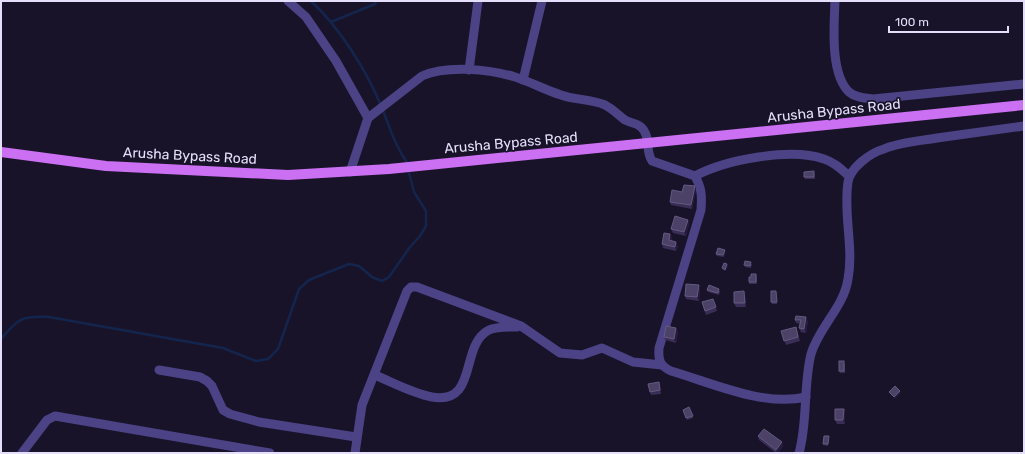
<svg xmlns="http://www.w3.org/2000/svg" width="1025" height="454" font-family="Rubik,sans-serif">
  <style>
    .lines { fill: none; stroke-linecap: round; stroke-linejoin: round }
    .stream { stroke: #14254d; stroke-width: 2.5 }
    .minor { stroke: #4b4385; stroke-width: 9 }
    .major { stroke: #cc70f3; stroke-width: 10 }
    .wall { fill: #3a2e56 }
    .shaded-wall { fill: #251b3d }
    .building { fill: #4c4167; stroke: #645a7f }
    .labels { text-anchor: middle; dominant-baseline: central; stroke-width: 3.5; stroke-linejoin: round; paint-order: stroke }
    .street-label { font-size: 14px; fill: #e5dffc; stroke: #19132a }
  </style>
  <rect width="100%" height="100%" fill="#19132a"/>
  <g class="lines">
    <!-- stream -->
    <g class="stream">
      <path d="M311,1c29,27 56,70 71,107 8,20 13,38 26,56"/>
      <polyline points="331,22 375,4 376,1"/>
      <path d="M1,339c18,-21 20,-23 48,-22l174,31 33,13 12,-2 10,-10 21,-60 10,-9 40,-16 10,2 13,11 10,4 7,-4 21,-30 10,-11 6,-10v-15l-12,-19 -6,-23"/>
    </g>
    <!-- minor -->
    <g class="minor">
      <polyline points="288,1 306,17 336,61 368,118 350,172"/>
      <path d="M835,1c-1,25 -5,73 14,91 7,6 16,6 24,7l151,-15"/>
      <polyline points="469,70 478,1"/>
      <polyline points="523,80 542,1"/>
      <path d="M368,118l54,-42c25,-11 67,-7 93,1 16,5 30,13 46,18 14,5 30,4 44,10 8,4 13,10 20,15 5,3 12,3 16,7 10,9 4,24 11,34l43,15c7,13 7,20 6,34l-42,138c-1,12 1,18 12,23 41,12 93,36 135,26"/>
      <path d="M695,176c30,-16 96,-29 129,-17 10,3 17,10 25,17"/>
      <polyline points="159,370 200,377 207,381 212,386 223,410 230,414 259,422 356,437"/>
      <path d="M375,375c19,8 37,18 57,22 47,8 27,-52 57,-67 8,-4 19,-3 28,-3"/>
      <polyline points="22,453 47,420 55,416 270,453"/>
      <polyline points="355,453 362,405 407,291 411,287 417,287 521,326 560,353 582,355 602,348 633,362 662,365"/>
      <path d="M799,453c9,-32 4,-66 12,-99 8,-27 33,-47 37,-75 6,-32 -5,-65 0,-97 2,-14 22,-29 36,-33 16,-7 36,-8 53,-11 29,-4 58,-8 87,-12"/>
    </g>
    <!-- major -->
    <polyline class="major" points="1,152 106,166 288,175 389,169 1024,105"/>
  </g>
  <!-- wall -->
  <g class="wall">
    <polygon points="814,171 815,179 805,179 804,177"/>
    <polygon points="695,186 696,190 692,209 671,205 670,202 682,192"/>
    <polygon points="688,220 689,224 686,236 673,233 671,229"/>
    <polygon points="670,234 672,238 671,241 678,246 676,251 663,248 662,244"/>
    <polygon points="725,250 725,252 724,257 717,256 716,254"/>
    <polygon points="752,264 751,268 745,267 744,265"/>
    <polygon points="756,274 757,276 757,284 749,284 749,282 751,277"/>
    <polygon points="700,289 699,301 686,299 685,296"/>
    <polygon points="707,290 720,291 719,295 708,292"/>
    <polygon points="777,293 777,304 772,304 771,302"/>
    <polygon points="745,295 746,307 736,307 734,303"/>
    <polygon points="713,299 717,311 706,315 702,302"/>
    <polygon points="795,320 808,321 806,333 801,332 799,328 800,324 796,323"/>
    <polygon points="796,327 800,341 786,345 781,331"/>
    <polygon points="678,332 676,343 665,340 664,337"/>
    <polygon points="845,363 845,373 840,373 839,371"/>
    <polygon points="659,382 660,386 661,394 651,395 650,392"/>
    <polygon points="689,407 693,418 687,420 683,410"/>
    <polygon points="844,409 845,413 845,424 837,424 835,420"/>
    <polygon points="758,436 783,446 778,453 776,453 759,440"/>
    <polygon points="829,438 828,446 824,445 823,444"/>
  </g>
  <!-- shaded-wall -->
  <g class="shaded-wall">
    <polygon points="695,186 696,190 692,209 691,205"/>
    <polygon points="688,220 689,224 686,236 684,232"/>
    <polygon points="670,234 672,238 670,244 669,240"/>
    <polygon points="676,242 678,246 676,251 675,247"/>
    <polygon points="727,264 728,266 726,271 725,270"/>
    <polygon points="699,285 700,289 699,301 697,297"/>
    <polygon points="744,291 745,295 746,307 745,303"/>
    <polygon points="806,317 808,321 806,333 804,329"/>
    <polygon points="676,328 678,332 676,343 674,339"/>
    <polygon points="900,391 901,393 895,399 894,397"/>
    <polygon points="844,409 845,413 845,424 843,420"/>
    <polygon points="782,442 783,446 778,453 777,453 776,450"/>
  </g>
  <!-- building -->
  <g class="building">
    <polygon points="814,171 814,177 804,177 804,172"/>
    <polygon points="684,185 695,186 691,205 670,202 672,190 682,192"/>
    <polygon points="675,216 688,220 684,232 671,229"/>
    <polygon points="664,233 670,234 669,240 676,242 675,247 662,244"/>
    <polygon points="718,248 725,250 723,255 716,254"/>
    <polygon points="745,261 751,262 750,266 744,265"/>
    <polygon points="724,263 727,264 725,270 722,268"/>
    <polygon points="751,274 756,274 756,282 749,282 749,277 751,277"/>
    <polygon points="686,284 699,285 697,297 685,296"/>
    <polygon points="709,285 719,289 718,293 707,290"/>
    <polygon points="744,291 745,303 734,303 734,292"/>
    <polygon points="771,291 776,291 777,302 771,302"/>
    <polygon points="713,299 716,307 705,311 702,302"/>
    <polygon points="796,316 806,317 804,329 799,328 801,320 795,320"/>
    <polygon points="666,326 676,328 674,339 664,337"/>
    <polygon points="796,327 798,337 784,341 781,331"/>
    <rect x="839" y="361" width="5" height="10"/>
    <polygon points="659,382 660,390 650,392 648,384"/>
    <polygon points="895,386 900,391 894,397 889,392"/>
    <polygon points="689,407 693,416 686,418 683,410"/>
    <polygon points="835,409 844,409 843,420 835,420"/>
    <polygon points="764,429 782,442 776,450 758,436"/>
    <polygon points="824,436 829,436 828,444 823,444"/>
  </g>
  <g class="labels">
    <!-- street labels -->
    <g class="street-label">
      <text transform="translate(834 111) rotate(-6)">Arusha Bypass Road</text>
      <text transform="translate(511 143) rotate(-5)">Arusha Bypass Road</text>
      <text transform="translate(190 156) rotate(3)">Arusha Bypass Road</text>
    </g>
  </g>
  <!-- border -->
  <rect width="1025" height="454" fill="none" stroke="#e5dffc" stroke-width="4"/>
  <!-- scale -->
  <path d="M889 26v6h119v-6" fill="none" stroke="#e5dffc" stroke-width="2"/>
  <text x="895" y="26" font-size="12" fill="#e5dffc" stroke="#19132a" stroke-width="3" paint-order="stroke">100 m</text>
</svg>
